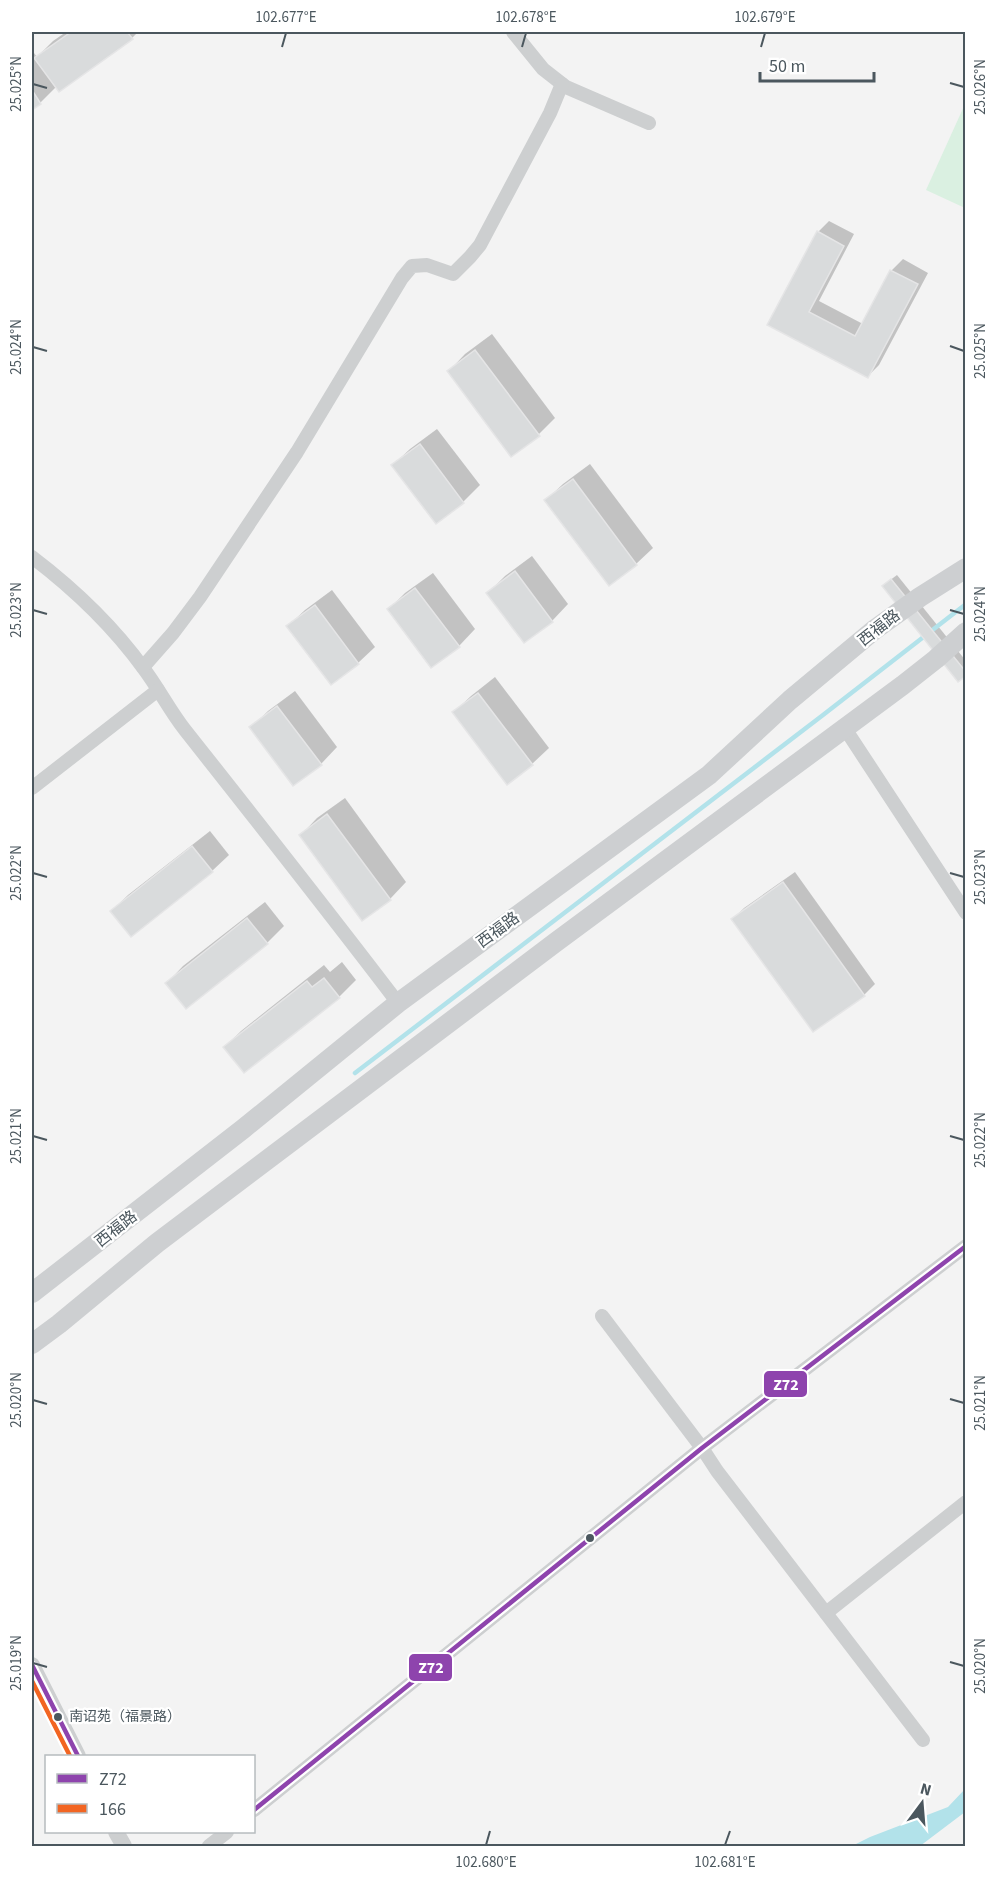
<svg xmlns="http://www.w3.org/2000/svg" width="997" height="1878" font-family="'Source Sans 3','Noto Sans SC',sans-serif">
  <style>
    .green { fill: #daf0e1 }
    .water { fill: #b2e2ea }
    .shadow { fill: #0003 }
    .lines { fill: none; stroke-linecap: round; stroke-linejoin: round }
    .stream { stroke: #b2e2ea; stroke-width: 4.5 }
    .building { fill: #d9dbdc; stroke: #e5e5e6; stroke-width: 1.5 }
    .minor { stroke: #cdcfd0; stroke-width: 14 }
    .tertiary { stroke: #cdcfd0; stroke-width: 16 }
    .secondary { stroke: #cdcfd1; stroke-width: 20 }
    .bus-1-casing { stroke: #fff; stroke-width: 9 }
    .bus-2-casing { stroke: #fff; stroke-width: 9 }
    .bus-1 { stroke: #8e44ad; stroke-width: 4.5 }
    .bus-2 { stroke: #f26522; stroke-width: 4.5 }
    .ticks { fill: none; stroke: #4b575e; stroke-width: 2 }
    .bus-dot { fill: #4b575e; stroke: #fff; stroke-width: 2 }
    .labels { text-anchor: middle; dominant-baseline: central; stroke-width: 4.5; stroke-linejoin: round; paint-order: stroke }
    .bus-label { font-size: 14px; fill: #4b575e; stroke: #fff; text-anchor: start }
    .street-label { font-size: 16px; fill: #4b575e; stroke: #fff }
    .line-badge { stroke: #fff; stroke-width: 2 }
    .badge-label { font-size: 16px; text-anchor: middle; font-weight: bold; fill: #fff }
    .neatline { fill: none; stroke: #4b575e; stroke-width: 2 }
    .ticks-label { font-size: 15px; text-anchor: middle; fill: #4b575e }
  </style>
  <rect width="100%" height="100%" fill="#f3f3f3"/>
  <!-- green -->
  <polygon class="green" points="965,104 965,208 926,190"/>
  <!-- water -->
  <polygon class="water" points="965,1789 965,1812 920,1846 852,1846 870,1837 948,1807"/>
  <!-- shadow -->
  <g class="shadow">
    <polygon points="66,32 138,32 132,38 57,86 40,103 32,108 32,55 34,53 37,57 53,41"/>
    <polygon points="829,221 854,234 819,301 863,324 891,271 903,259 928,273 879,365 868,376 769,324 818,232"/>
    <polygon points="492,334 555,418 539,434 449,371 465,354"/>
    <polygon points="437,429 480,485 463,502 436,522 393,465 410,449"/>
    <polygon points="590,464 653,548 636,564 546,500 563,484"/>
    <polygon points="532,556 568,604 552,621 488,593 505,576"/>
    <polygon points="433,573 475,629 459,646 389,609 405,593"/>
    <polygon points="897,575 966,661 966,674 889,581"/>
    <polygon points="332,590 375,647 358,663 288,626 305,610"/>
    <polygon points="495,677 549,748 532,764 454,712 471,696"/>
    <polygon points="295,691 337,747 321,764 251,728 268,711"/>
    <polygon points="345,798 406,882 390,899 301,835 317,818"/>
    <polygon points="210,831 229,855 212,871 112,911 128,895"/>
    <polygon points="795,872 875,984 864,995 733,919 744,908"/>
    <polygon points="265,902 284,926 267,943 186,1007 167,983 183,966"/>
    <polygon points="342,962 356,980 339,997 244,1071 225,1047 241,1031 324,965 330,972"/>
  </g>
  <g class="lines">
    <!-- stream -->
    <polyline class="stream" points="355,1073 823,715 966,604"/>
  </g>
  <!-- building -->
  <g class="building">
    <polygon points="71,32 127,32 133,39 59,92 34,58"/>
    <polygon points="32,90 41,104 32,110"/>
    <polygon points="817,231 844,246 809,312 855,336 890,270 918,284 868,378 767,325"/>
    <polygon points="475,350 540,436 511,457 447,371"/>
    <polygon points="420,444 464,503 436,524 391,465"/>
    <polygon points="573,479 637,565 609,586 544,500"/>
    <polygon points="515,571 553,622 524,643 486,593"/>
    <polygon points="891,579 966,672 966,676 958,682 882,586"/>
    <polygon points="415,588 460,647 431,668 387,609"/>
    <polygon points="315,605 359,664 331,685 286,626"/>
    <polygon points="478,693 533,765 507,785 452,712"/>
    <polygon points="277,706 322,765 293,786 249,727"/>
    <polygon points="327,814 391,900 362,921 299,835"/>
    <polygon points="192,846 213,872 131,937 110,911"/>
    <polygon points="783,882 865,996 813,1032 731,919"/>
    <polygon points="247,918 268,944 186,1009 165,983"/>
    <polygon points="324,978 340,998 244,1073 223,1047 307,981 312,987"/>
  </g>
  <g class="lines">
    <!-- minor -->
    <g class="minor">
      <polyline points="513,32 543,69 566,87 649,123"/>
      <path d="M32,557c42,32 81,69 112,112 15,20 26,42 41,61 72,91 143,181 213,273"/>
      <polyline points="143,667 173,633 200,597 297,452 402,278 412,266 427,265 453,274 470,257 480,245 550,113 562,84"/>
      <polyline points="844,727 966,913"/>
      <polyline points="32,788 158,690"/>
      <polyline points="602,1316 702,1448 717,1471 923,1740"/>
      <polyline points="826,1613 966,1502"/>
      <polyline points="254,1810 702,1448 966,1246"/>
      <polyline points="209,1846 227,1832"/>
    </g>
    <!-- tertiary -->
    <g class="tertiary">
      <polyline points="32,1665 78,1756"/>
      <polyline points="116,1832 124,1846"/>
    </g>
    <!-- secondary -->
    <g class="secondary">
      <polyline points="32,1293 243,1129 398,1003 709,775 790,700 874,630 920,597 966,568"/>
      <polyline points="32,1344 59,1324 157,1243 556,942 903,685 936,659 966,632"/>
    </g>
    <defs>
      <g id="bus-1">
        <polyline points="32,1665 78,1756"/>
        <polyline points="254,1810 702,1448 966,1246"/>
      </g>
      <polyline id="bus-2" points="32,1681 70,1756"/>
    </defs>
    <!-- bus-1 casing -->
    <use href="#bus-1" class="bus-1-casing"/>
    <!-- bus-2 casing -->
    <use href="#bus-2" class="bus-2-casing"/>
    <!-- bus-1 -->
    <use href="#bus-1" class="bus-1"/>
    <!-- bus-2 -->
    <use href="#bus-2" class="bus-2"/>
  </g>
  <!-- ticks -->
  <path class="ticks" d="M282,47l4,-14M522,47l4,-14M761,47l4,-14M950,83l14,4M33,84l14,4M950,346l14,5M33,347l14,4M33,610l14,4M950,610l14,4M33,873l14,4M950,873l14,4M33,1136l14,4M950,1136l14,4M950,1399l14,4M33,1400l14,4M950,1662l14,4M33,1663l14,4M486,1845l4,-14M725,1845l5,-14"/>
  <!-- markers -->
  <g class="bus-dot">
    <circle cx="590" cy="1538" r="5"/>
    <circle cx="58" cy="1717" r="5"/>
  </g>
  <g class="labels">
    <!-- bus labels -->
    <g class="bus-label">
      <text x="69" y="1717">南诏苑（福景路）</text>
    </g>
    <!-- street labels -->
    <g class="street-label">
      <text transform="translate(879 628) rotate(-38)">西福路</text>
      <text transform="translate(498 930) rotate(-36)">西福路</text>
      <text transform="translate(116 1229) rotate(-38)">西福路</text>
    </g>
  </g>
  <g class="line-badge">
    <rect x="763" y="1370" width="45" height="28" rx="6" fill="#8e44ad"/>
    <rect x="408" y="1653" width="45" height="29" rx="6" fill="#8e44ad"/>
  </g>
  <g class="badge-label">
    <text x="786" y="1390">Z72</text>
    <text x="431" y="1673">Z72</text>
  </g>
  <!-- border -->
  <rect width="997" height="1878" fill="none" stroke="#ffffff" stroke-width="66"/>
  <!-- legend -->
  <rect x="45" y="1755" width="210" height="78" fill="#ffffff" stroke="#b7bcbf" stroke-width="1.5"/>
  <rect x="57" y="1774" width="30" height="9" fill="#8e44ad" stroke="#b7bcbf" stroke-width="1.5"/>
  <text x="99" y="1785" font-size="18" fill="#4b575e">Z72</text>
  <rect x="57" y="1804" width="30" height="9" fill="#f26522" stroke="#b7bcbf" stroke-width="1.5"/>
  <text x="99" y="1815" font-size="18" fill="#4b575e">166</text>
  <!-- north arrow -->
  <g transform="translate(922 1803) rotate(16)" stroke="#ffffff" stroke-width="4.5" paint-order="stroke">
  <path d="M0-4.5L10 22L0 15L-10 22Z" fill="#4b575e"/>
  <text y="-9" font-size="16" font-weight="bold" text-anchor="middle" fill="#4b575e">N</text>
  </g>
  <!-- scale -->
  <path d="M760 72v9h114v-9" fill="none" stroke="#4b575e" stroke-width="3"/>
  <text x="769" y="72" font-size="18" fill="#4b575e" stroke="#ffffff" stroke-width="4.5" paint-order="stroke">50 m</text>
  <rect x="33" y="33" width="931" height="1812" class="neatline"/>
  <g class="ticks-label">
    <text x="286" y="22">102.677°E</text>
    <text x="526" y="22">102.678°E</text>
    <text x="765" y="22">102.679°E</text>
    <text transform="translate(16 84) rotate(-90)" y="5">25.025°N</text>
    <text transform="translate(980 87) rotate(-90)" y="5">25.026°N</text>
    <text transform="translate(16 347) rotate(-90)" y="5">25.024°N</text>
    <text transform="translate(980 351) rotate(-90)" y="5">25.025°N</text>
    <text transform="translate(16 610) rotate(-90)" y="5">25.023°N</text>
    <text transform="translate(980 614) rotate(-90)" y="5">25.024°N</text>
    <text transform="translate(16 873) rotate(-90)" y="5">25.022°N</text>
    <text transform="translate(980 877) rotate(-90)" y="5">25.023°N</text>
    <text transform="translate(16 1136) rotate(-90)" y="5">25.021°N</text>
    <text transform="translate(980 1140) rotate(-90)" y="5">25.022°N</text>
    <text transform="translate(16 1400) rotate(-90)" y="5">25.020°N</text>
    <text transform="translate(980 1403) rotate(-90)" y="5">25.021°N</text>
    <text transform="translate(16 1663) rotate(-90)" y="5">25.019°N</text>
    <text transform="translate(980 1666) rotate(-90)" y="5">25.020°N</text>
    <text x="486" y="1867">102.680°E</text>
    <text x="725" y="1867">102.681°E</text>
  </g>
</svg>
